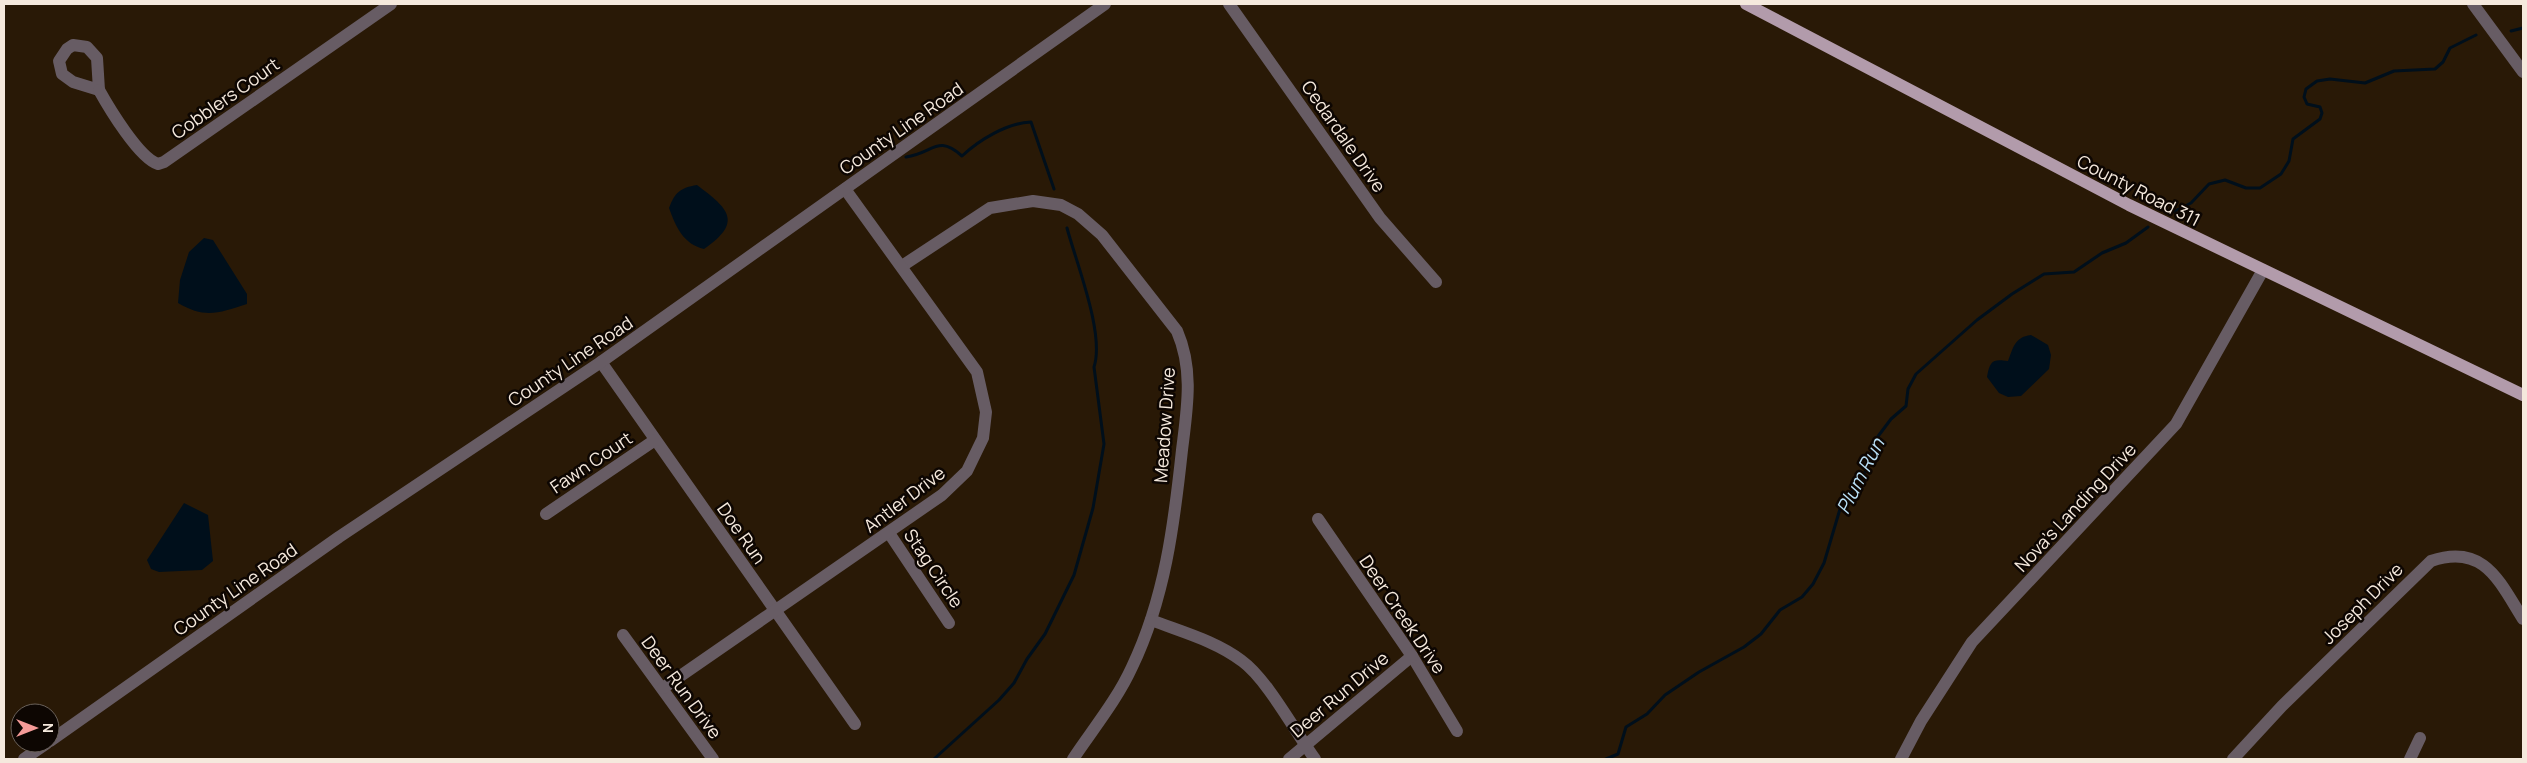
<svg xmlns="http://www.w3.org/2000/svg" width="2527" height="763" font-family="Manrope,sans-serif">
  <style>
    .water { fill: #000f1b }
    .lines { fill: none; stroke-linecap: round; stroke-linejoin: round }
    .stream { stroke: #000f1b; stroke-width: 3 }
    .minor { stroke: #675c64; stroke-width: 12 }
    .primary { stroke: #b29bab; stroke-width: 12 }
    .labels { text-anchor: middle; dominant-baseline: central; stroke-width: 5; stroke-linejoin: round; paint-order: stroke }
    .street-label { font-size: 18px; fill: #f5e9dd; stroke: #0d0602 }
    .water-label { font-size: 19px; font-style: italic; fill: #bae0f6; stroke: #0d0602 }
  </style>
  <rect width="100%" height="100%" fill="#291906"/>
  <!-- water -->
  <g class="water">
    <path d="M697,185c32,24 46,37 7,64 -21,-5 -28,-22 -35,-41 6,-16 11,-20 28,-23z"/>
    <path d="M204,238l9,2 34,54v10c-28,9 -42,15 -69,-1l2,-23 9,-28z"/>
    <path d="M2031,335l17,10 3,10 -2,14 -28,27 -13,1 -9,-4 -12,-16c3,-17 6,-18 21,-16 5,-12 6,-24 23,-26z"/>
    <polygon points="184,503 208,515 213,561 202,570 159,572 151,569 147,560"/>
  </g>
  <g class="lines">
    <!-- stream -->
    <g class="stream">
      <polyline points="2511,31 2523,28"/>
      <path d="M906,157c28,-4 31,-23 56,-1 17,-16 45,-33 69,-34l23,67"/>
      <polyline points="2169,214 2191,203 2209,184 2225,180 2246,188 2260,188 2281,174 2289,161 2293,139 2320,119 2322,113 2320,107 2307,104 2304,97 2306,89 2317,81 2330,79 2365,83 2394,71 2435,69 2443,62 2450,48 2476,35"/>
      <path d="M934,759l65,-59 15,-17 13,-24 18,-25 29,-59 19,-67 11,-64 -10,-77c11,-33 -18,-105 -27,-139"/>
      <polyline points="1606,759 1618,754 1626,727 1647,714 1665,695 1699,672 1744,647 1761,634 1780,610 1802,597 1813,584 1824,563 1840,509 1867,469 1876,439 1891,419 1906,406 1908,389 1916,374 1977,320 2012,294 2044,274 2074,272 2102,253 2126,243 2148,227"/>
    </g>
    <!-- minor -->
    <g class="minor">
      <polyline points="1229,4 1380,218 1436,282"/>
      <polyline points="2473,4 2523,72"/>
      <polygon points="73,45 87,47 97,58 99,90 73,82 62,74 59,61 67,49"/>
      <path d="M99,90c10,18 40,68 59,74l6,-2 227,-158"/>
      <path d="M902,266l88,-58 43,-7 28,4 17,9 24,21 75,96c17,39 10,78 5,119 -8,75 -17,148 -50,217 -15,33 -39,62 -59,92"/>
      <polyline points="601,362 855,724"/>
      <polyline points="546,514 655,440"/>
      <polyline points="1318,519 1412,656 1457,731"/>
      <polyline points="889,533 949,623"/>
      <path d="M1151,620c31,12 65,21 91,41 25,18 54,72 73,98"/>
      <polyline points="623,635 713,759"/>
      <polyline points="663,688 942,495 967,471 983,438 986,412 977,372 845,189"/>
      <polyline points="50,741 339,537 601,362 1105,4"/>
      <polyline points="24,759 47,743"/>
      <polyline points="1289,759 1412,656"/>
      <polyline points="1901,759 1921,721 1972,642 2176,424 2263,270"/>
      <path d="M2233,759l49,-53 149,-145c53,-18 68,20 92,58"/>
      <polyline points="2410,759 2420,738"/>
    </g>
    <!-- primary -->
    <polyline class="primary" points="1746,4 2129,205 2523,395"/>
  </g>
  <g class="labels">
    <!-- street labels -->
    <g class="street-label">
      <text transform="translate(225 98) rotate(-35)">Cobblers Court</text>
      <text transform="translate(901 128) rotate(-35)">County Line Road</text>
      <text transform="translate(1344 136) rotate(55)">Cedardale Drive</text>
      <text transform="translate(2139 190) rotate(27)">County Road 311</text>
      <text transform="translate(570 361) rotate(-34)">County Line Road</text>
      <text transform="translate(1164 425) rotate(-86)">Meadow Drive</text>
      <text transform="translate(591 462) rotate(-34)">Fawn Court</text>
      <text transform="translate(904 499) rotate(-37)">Antler Drive</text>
      <text transform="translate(2075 507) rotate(-47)">Nova's Landing Drive</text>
      <text transform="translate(742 533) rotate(55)">Doe Run</text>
      <text transform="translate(934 568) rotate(56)">Stag Circle</text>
      <text transform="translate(235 589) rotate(-35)">County Line Road</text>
      <text transform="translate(2362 603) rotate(-45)">Joseph Drive</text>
      <text transform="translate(1403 614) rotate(56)">Deer Creek Drive</text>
      <text transform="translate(682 687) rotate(54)">Deer Run Drive</text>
      <text transform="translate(1339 694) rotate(-40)">Deer Run Drive</text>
    </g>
    <!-- water labels -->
    <g class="water-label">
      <text transform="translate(1860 476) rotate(-63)">Plum Run</text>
    </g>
  </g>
  <!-- border -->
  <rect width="2527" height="763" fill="none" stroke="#f5e9dd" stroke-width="10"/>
  <!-- north arrow -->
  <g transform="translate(35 728) rotate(90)"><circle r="24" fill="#0d0602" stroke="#6a615a"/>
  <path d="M0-4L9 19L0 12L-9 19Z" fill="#f59b98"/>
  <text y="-8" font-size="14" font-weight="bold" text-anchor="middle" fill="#f5e9dd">N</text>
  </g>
</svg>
